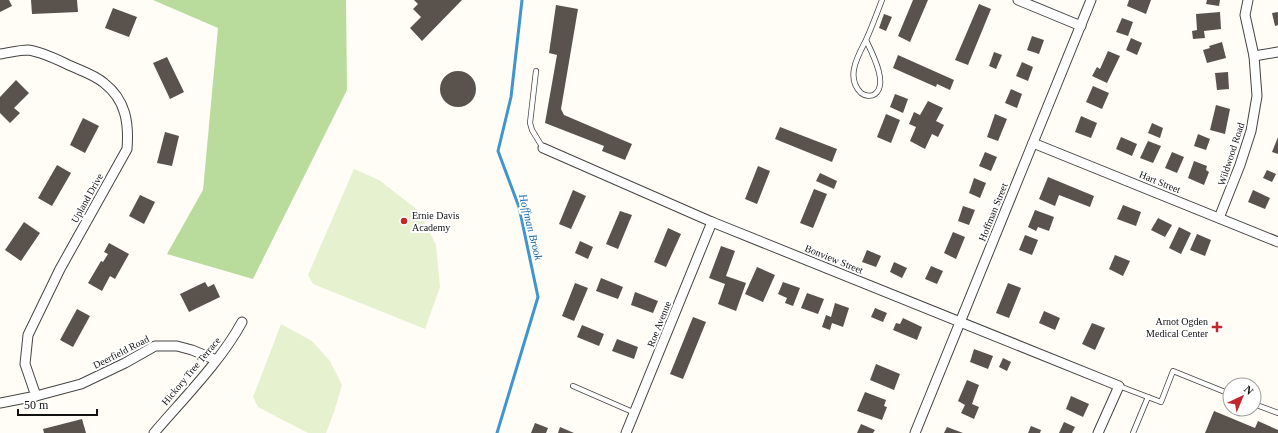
<svg xmlns="http://www.w3.org/2000/svg" width="1278" height="433" font-family="'Times New Roman',serif">
  <style>
    .forest { fill: #b9dc9c }
    .pitch { fill: #e6f2cf }
    .lines { fill: none; stroke-linecap: round; stroke-linejoin: round }
    .stream { stroke: #3f96cf; stroke-width: 3 }
    .building { fill: #5a524d }
    .lane-casing { stroke: #444; stroke-width: 6 }
    .street-casing { stroke: #444; stroke-width: 11 }
    .lane { stroke: #fff; stroke-width: 4.5 }
    .street { stroke: #fff; stroke-width: 9 }
    .poi-dot { fill: #c4262e; stroke: #fff; stroke-width: 1.5 }
    .labels { text-anchor: middle; dominant-baseline: central; stroke-width: 4; stroke-linejoin: round; paint-order: stroke }
    .street-label { font-size: 10px; fill: #111; stroke: #fff }
    .poi-label { font-size: 10px; fill: #111; stroke: #fff; text-anchor: start }
    .water-label { font-size: 11px; font-style: italic; fill: #1768a6; stroke: #fff }
  </style>
  <rect width="100%" height="100%" fill="#fffdf5"/>
  <!-- forest -->
  <polygon class="forest" points="153,0 346,0 347,90 253,279 167,254 203,190 218,28"/>
  <!-- pitch -->
  <g class="pitch">
    <polygon points="354,169 379,180 419,211 436,245 440,287 425,329 313,284 308,275"/>
    <polygon points="281,324 312,341 330,361 342,385 334,412 326,433 308,433 258,407 253,397"/>
  </g>
  <g class="lines">
    <!-- stream -->
    <polyline class="stream" points="497,433 538,297 519,207 498,151 511,97 522,0"/>
  </g>
  <!-- building -->
  <g class="building">
    <polygon points="0,0 9,0 12,6 0,12"/>
    <polygon points="31,0 77,0 78,12 32,14"/>
    <polygon points="414,0 462,0 422,41 410,28 421,17 413,9 418,4"/>
    <polygon points="913,0 928,0 910,42 898,36"/>
    <polygon points="1129,0 1151,0 1146,14 1127,6"/>
    <polygon points="1207,0 1220,0 1219,6 1206,4"/>
    <polygon points="979,4 991,9 968,65 955,60"/>
    <polygon points="556,5 578,9 561,109 564,115 632,144 625,160 602,151 604,146 545,123 557,55 549,53"/>
    <polygon points="113,8 137,17 129,37 105,28"/>
    <polygon points="1220,12 1221,29 1204,31 1205,38 1193,39 1192,31 1197,30 1196,14"/>
    <polygon points="1278,12 1278,25 1275,26 1272,13"/>
    <polygon points="884,14 892,17 886,31 879,28"/>
    <polygon points="1122,18 1133,22 1128,36 1116,32"/>
    <polygon points="1032,36 1044,40 1039,54 1027,50"/>
    <polygon points="1131,38 1142,43 1137,55 1126,50"/>
    <polygon points="1222,42 1226,58 1207,63 1203,50 1210,48 1209,46"/>
    <polygon points="1108,51 1120,56 1107,83 1092,76 1097,67 1100,69"/>
    <polygon points="994,52 1002,55 996,69 989,66"/>
    <polygon points="898,55 954,80 950,90 937,84 936,87 893,68"/>
    <polygon points="167,57 184,92 170,99 153,63"/>
    <polygon points="1022,62 1033,67 1028,81 1016,76"/>
    <circle cx="458" cy="89" r="18"/>
    <polygon points="1228,72 1229,89 1217,90 1215,73"/>
    <polygon points="16,80 29,93 14,108 20,113 10,123 0,113 0,97"/>
    <polygon points="1093,86 1109,93 1102,109 1086,102"/>
    <polygon points="1011,89 1022,94 1017,108 1005,103"/>
    <polygon points="895,94 908,99 903,113 890,107"/>
    <polygon points="928,101 943,108 936,121 944,125 938,137 932,134 925,149 910,141 916,127 909,124 914,112 920,115"/>
    <polygon points="1216,105 1230,109 1225,134 1210,130"/>
    <polygon points="886,114 900,120 891,143 877,137"/>
    <polygon points="995,114 1007,119 998,141 987,137"/>
    <polygon points="1081,116 1097,123 1091,138 1075,132"/>
    <polygon points="83,118 99,126 85,153 70,145"/>
    <polygon points="1152,123 1163,128 1160,138 1148,133"/>
    <polygon points="780,127 837,149 832,162 775,139"/>
    <polygon points="165,132 179,136 172,166 157,163"/>
    <polygon points="1198,134 1210,139 1206,150 1194,146"/>
    <polygon points="1121,137 1137,144 1132,156 1116,149"/>
    <polygon points="1278,137 1278,154 1272,152"/>
    <polygon points="1148,141 1161,146 1153,163 1140,158"/>
    <polygon points="985,152 997,157 991,171 979,166"/>
    <polygon points="1172,152 1184,157 1177,173 1165,168"/>
    <polygon points="1194,161 1207,166 1206,170 1209,172 1204,185 1188,178"/>
    <polygon points="57,165 71,173 52,206 38,198"/>
    <polygon points="758,166 770,171 757,204 745,199"/>
    <polygon points="1267,170 1276,174 1272,182 1263,178"/>
    <polygon points="820,173 837,181 834,189 816,181"/>
    <polygon points="1048,177 1094,196 1090,207 1059,195 1055,206 1039,199"/>
    <polygon points="974,178 986,183 980,198 969,193"/>
    <polygon points="814,189 827,194 813,228 800,223"/>
    <polygon points="573,190 586,196 571,229 559,224"/>
    <polygon points="1253,190 1270,198 1265,209 1248,202"/>
    <polygon points="140,195 155,202 144,224 129,216"/>
    <polygon points="1123,205 1141,212 1136,226 1117,219"/>
    <polygon points="963,206 975,210 969,225 958,221"/>
    <polygon points="1035,210 1054,217 1049,231 1038,227 1036,231 1028,227"/>
    <polygon points="620,211 632,215 618,249 606,244"/>
    <polygon points="1158,218 1172,225 1165,237 1151,230"/>
    <polygon points="24,222 40,233 21,261 5,250"/>
    <polygon points="1179,227 1191,233 1181,254 1169,248"/>
    <polygon points="668,228 681,234 666,267 654,262"/>
    <polygon points="953,232 965,237 956,259 944,253"/>
    <polygon points="1197,234 1211,240 1205,256 1190,250"/>
    <polygon points="1025,235 1038,240 1032,255 1019,250"/>
    <polygon points="580,241 593,247 588,259 575,253"/>
    <polygon points="109,243 129,254 115,279 110,276 102,291 88,283 101,261 103,262 108,254 104,252"/>
    <polygon points="721,246 735,251 726,276 746,283 736,311 718,304 725,284 709,278"/>
    <polygon points="867,250 881,256 876,267 862,262"/>
    <polygon points="1115,255 1130,261 1123,276 1109,269"/>
    <polygon points="894,262 907,268 902,278 890,272"/>
    <polygon points="931,266 943,271 937,284 925,279"/>
    <polygon points="757,267 775,275 763,302 745,294"/>
    <polygon points="601,278 623,287 618,299 596,291"/>
    <polygon points="205,282 208,287 214,284 220,297 189,312 180,294"/>
    <polygon points="783,282 800,288 793,306 785,303 787,298 778,294"/>
    <polygon points="575,283 588,288 574,321 562,316"/>
    <polygon points="1008,283 1021,288 1009,318 996,313"/>
    <polygon points="635,292 658,301 653,313 631,305"/>
    <polygon points="807,293 824,299 818,314 801,308"/>
    <polygon points="835,303 849,308 843,327 832,323 830,330 822,327 826,315 831,317"/>
    <polygon points="875,308 887,313 883,322 871,317"/>
    <polygon points="77,309 90,316 73,347 60,340"/>
    <polygon points="1044,311 1060,318 1055,330 1039,323"/>
    <polygon points="693,317 706,322 683,379 670,374"/>
    <polygon points="903,318 922,327 917,340 893,330 896,323 900,324"/>
    <polygon points="1092,323 1105,328 1095,350 1082,344"/>
    <polygon points="582,325 604,334 599,346 577,337"/>
    <polygon points="617,339 638,347 634,359 612,351"/>
    <polygon points="974,349 993,356 988,369 970,362"/>
    <polygon points="1003,358 1011,362 1007,371 999,367"/>
    <polygon points="876,364 900,374 894,390 870,380"/>
    <polygon points="967,380 979,385 972,404 979,407 974,419 961,413 965,405 958,401"/>
    <polygon points="865,392 886,400 884,406 887,407 882,420 857,411"/>
    <polygon points="1071,396 1089,404 1083,417 1066,409"/>
    <polygon points="1214,411 1255,428 1258,421 1278,430 1278,433 1205,433"/>
    <polygon points="82,419 86,433 44,433 43,429"/>
    <polygon points="1064,422 1075,427 1072,433 1059,433"/>
    <polygon points="535,423 548,428 546,433 531,433"/>
    <polygon points="861,424 875,430 873,433 857,433"/>
    <polygon points="1031,426 1041,430 1040,433 1028,433"/>
    <polygon points="560,427 574,433 558,433"/>
    <polygon points="947,427 963,433 944,433"/>
  </g>
  <g class="lines">
    <defs>
      <g id="lane">
        <path d="M866,40c5,11 23,44 9,54 -4,3 -10,2 -14,-1 -16,-16 -3,-37 5,-53 6,-13 11,-27 16,-40"/>
        <polyline points="536,71 530,123 532,130 543,148"/>
        <polyline points="573,386 635,413"/>
        <polyline points="1119,386 1161,402 1173,371 1230,394"/>
        <polyline points="1254,404 1278,413"/>
        <polyline points="1133,433 1148,397"/>
      </g>
      <g id="street">
        <polyline points="1018,0 1081,26"/>
        <path d="M0,54c8,-1 19,-4 28,-4 15,2 30,10 43,16 11,5 24,9 33,17 22,17 25,40 23,66l-67,120 -32,66 -3,29 11,32"/>
        <polyline points="1254,56 1278,52"/>
        <polyline points="1033,143 1278,242"/>
        <polyline points="543,148 712,222 1119,386 1098,433"/>
        <polyline points="1219,218 1240,165 1251,131 1257,96 1254,56 1245,15 1248,0"/>
        <polyline points="0,403 36,396 81,384 125,363 155,346 177,346 192,350 216,360"/>
        <path d="M154,433c29,-34 67,-72 88,-111"/>
        <polyline points="626,433 712,222"/>
        <polyline points="915,433 1091,0"/>
      </g>
    </defs>
    <!-- lane casing -->
    <use href="#lane" class="lane-casing"/>
    <!-- street casing -->
    <use href="#street" class="street-casing"/>
    <!-- lane -->
    <use href="#lane" class="lane"/>
    <!-- street -->
    <use href="#street" class="street"/>
  </g>
  <!-- markers -->
  <g class="poi-dot">
    <circle cx="404" cy="221" r="4"/>
    <path d="M1215 321h4v4h4v4h-4v4h-4v-4h-4v-4h4z"/>
  </g>
  <g class="labels">
    <!-- street labels -->
    <g class="street-label">
      <text transform="translate(1231 154) rotate(-72)">Wildwood Road</text>
      <text transform="translate(1160 182) rotate(22)">Hart Street</text>
      <text transform="translate(87 198) rotate(-61)">Upland Drive</text>
      <text transform="translate(993 212) rotate(-68)">Hoffman Street</text>
      <text transform="translate(834 259) rotate(22)">Bonview Street</text>
      <text transform="translate(659 324) rotate(-68)">Roe Avenue</text>
      <text transform="translate(121 352) rotate(-27)">Deerfield Road</text>
      <text transform="translate(191 371) rotate(-50)">Hickory Tree Terrace</text>
    </g>
    <!-- poi labels -->
    <g class="poi-label">
      <text x="412" y="215">Ernie Davis<tspan x="412" dy="12">Academy</tspan></text>
      <text x="1208" y="321" text-anchor="end">Arnot Ogden<tspan x="1208" dy="12">Medical Center</tspan></text>
    </g>
    <!-- water labels -->
    <g class="water-label">
      <text transform="translate(531 227) rotate(76)">Hoffman Brook</text>
    </g>
  </g>
  <!-- north arrow -->
  <g transform="translate(1242 397) rotate(44)"><circle r="19" fill="#ffffff" stroke="#a0a0a0"/>
  <path d="M0-3L7 15L0 10L-7 15Z" fill="#c4262e"/>
  <text y="-6" font-size="11" font-weight="bold" text-anchor="middle" fill="#111111">N</text>
  </g>
  <!-- scale -->
  <path d="M18 409v6h79v-6" fill="none" stroke="#111111" stroke-width="2"/>
  <text x="24" y="409" font-size="12" fill="#111111" stroke="#ffffff" stroke-width="3" paint-order="stroke">50 m</text>
</svg>
